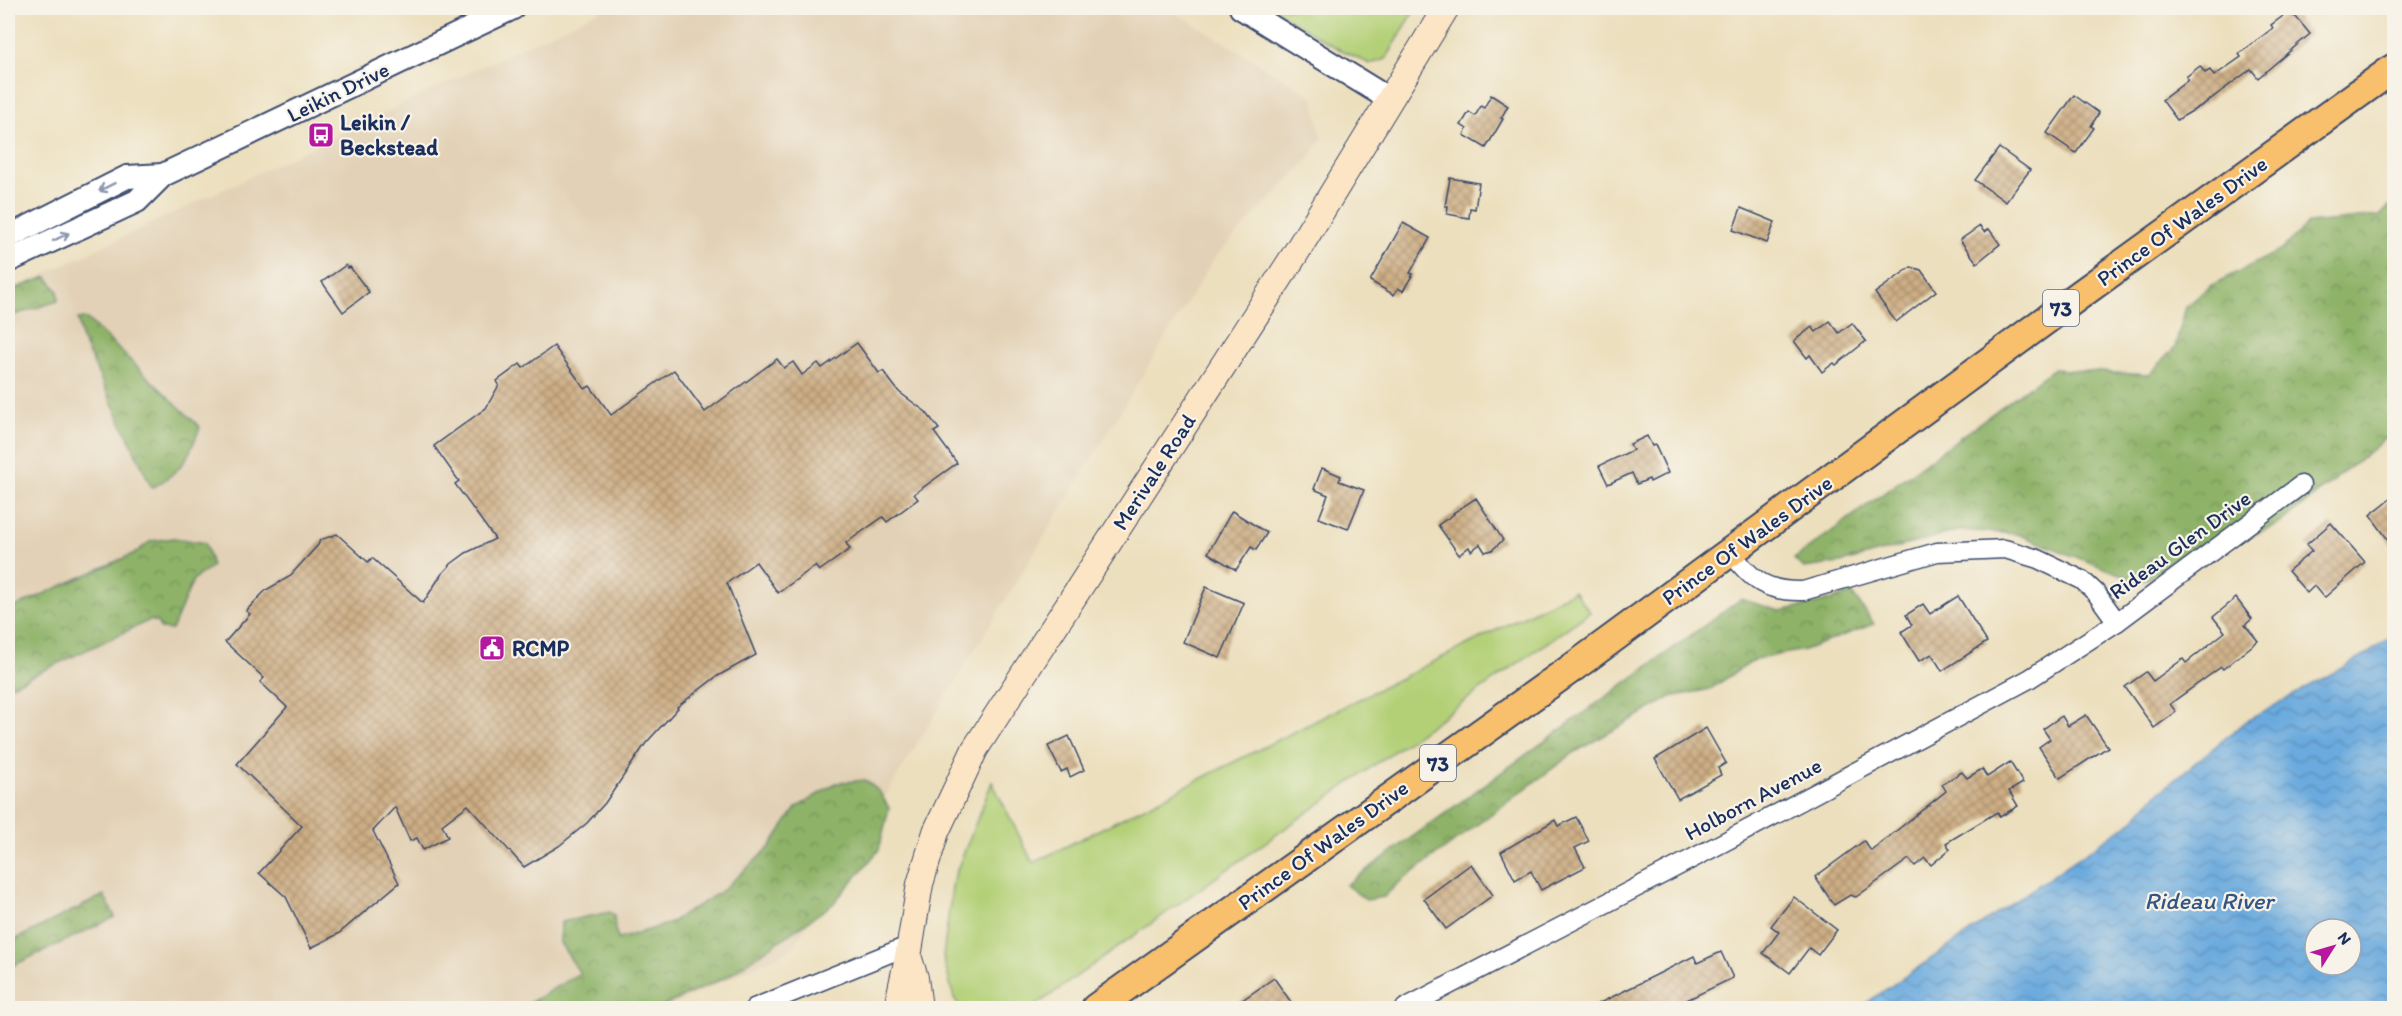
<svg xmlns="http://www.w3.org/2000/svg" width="2402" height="1016" font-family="Itim,sans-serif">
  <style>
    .built { fill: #e2d1b6 }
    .grass { fill: #b3d077; stroke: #67806a; stroke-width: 1.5 }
    .forest { fill: url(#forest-crowns); stroke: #547063; stroke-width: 1.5 }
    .water { fill: url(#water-waves); stroke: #436c9e; stroke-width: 1.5; fill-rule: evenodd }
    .building { fill: url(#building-cross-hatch) }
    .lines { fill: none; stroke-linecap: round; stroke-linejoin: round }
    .minor-casing { stroke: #3a496c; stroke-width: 21 }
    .tertiary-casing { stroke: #3a496c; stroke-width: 26 }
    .secondary-casing { stroke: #3a496c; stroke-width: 28 }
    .primary-casing { stroke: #3a496c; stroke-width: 32 }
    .minor { stroke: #fff; stroke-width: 18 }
    .tertiary { stroke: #fff; stroke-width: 22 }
    .secondary { stroke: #fce5c4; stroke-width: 26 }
    .primary { stroke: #f8bf6c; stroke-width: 28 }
    .oneway { stroke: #8d97ae }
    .labels { text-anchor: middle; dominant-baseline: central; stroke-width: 4.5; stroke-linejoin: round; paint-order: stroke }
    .shield { fill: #f7f3e8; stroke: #5d6a87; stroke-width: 1.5 }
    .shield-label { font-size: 21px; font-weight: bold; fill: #1b2f5e }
    .street-label { font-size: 22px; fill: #1b2f5e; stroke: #f7f3e8 }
    .poi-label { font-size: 22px; font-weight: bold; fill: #1b2f5e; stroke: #f7f3e8; text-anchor: start }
    .water-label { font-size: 24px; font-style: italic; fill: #335484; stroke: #f7f3e8 }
  </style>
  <defs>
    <pattern id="forest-crowns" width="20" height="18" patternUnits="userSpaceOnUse" patternTransform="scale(1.5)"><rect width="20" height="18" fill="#8eb268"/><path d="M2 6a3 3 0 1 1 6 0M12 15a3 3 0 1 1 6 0" fill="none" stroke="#739159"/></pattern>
    <pattern id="water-waves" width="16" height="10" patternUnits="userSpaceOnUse" patternTransform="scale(1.5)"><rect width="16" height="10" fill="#6baade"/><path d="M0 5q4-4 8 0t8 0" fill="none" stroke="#578bb7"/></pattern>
    <pattern id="building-cross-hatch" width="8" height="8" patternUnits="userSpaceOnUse" patternTransform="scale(1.5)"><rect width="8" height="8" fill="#ceae84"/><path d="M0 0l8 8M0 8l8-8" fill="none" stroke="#a68e6f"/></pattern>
  </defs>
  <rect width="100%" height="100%" fill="#f7f3e8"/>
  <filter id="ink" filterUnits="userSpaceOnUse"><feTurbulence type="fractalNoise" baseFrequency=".0167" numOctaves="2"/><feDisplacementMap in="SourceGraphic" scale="12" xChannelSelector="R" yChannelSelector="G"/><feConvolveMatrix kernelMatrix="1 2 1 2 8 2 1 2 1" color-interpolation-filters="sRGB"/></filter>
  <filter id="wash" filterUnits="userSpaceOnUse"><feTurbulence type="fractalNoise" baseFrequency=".008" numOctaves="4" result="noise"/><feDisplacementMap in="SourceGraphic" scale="24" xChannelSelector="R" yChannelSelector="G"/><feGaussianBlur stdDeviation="1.35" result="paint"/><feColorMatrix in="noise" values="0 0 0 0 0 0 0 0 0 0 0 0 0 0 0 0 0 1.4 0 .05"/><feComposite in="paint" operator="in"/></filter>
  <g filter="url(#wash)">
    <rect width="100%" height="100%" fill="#ecdfbd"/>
    <!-- built -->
    <polygon class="built" points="605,8 1168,8 1313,97 1322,139 1308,160 1215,257 792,949 667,1008 8,1008 8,289 28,282"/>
    <!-- grass -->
    <g class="grass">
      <polygon points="1271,8 1416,8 1386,59 1370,64 1337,48"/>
      <polygon points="1574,591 1590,612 1032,1008 961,1008 954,998 943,957 953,880 992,782 1033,863"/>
    </g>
    <!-- forest -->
    <g class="forest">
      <polygon points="2394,201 2394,435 2385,439 2279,524 2140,582 2017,534 1961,530 1840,563 1804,568 1794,559 2053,369 2149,375 2175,347 2186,307 2210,286 2281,250 2308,223 2380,216"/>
      <polygon points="47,277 58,291 58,301 8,317 8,291"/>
      <path d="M78,319h9l113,108c-12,33 -17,43 -48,61l-71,-151z"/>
      <polygon points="174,538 205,543 212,566 193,580 172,630 161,629 157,622 150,620 8,687 8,610 135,553 151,541"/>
      <polygon points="1852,593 1874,624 1804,650 1756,659 1710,689 1671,697 1572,754 1396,885 1384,897 1366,900 1346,885 1741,599 1780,611 1820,603"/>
      <polygon points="865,780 879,791 889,808 879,850 833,904 728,976 659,1008 521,1008 580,973 560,943 561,922 610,912 614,915 615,930 619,939 668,924 722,891 769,848 796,808 836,783"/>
      <polygon points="104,895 115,917 8,968 8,943"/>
    </g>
    <!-- water -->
    <path class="water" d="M2394,634v374h-535l276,-189 17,-21 93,-76 122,-68zM2315,929h36v36h-36z"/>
    <g id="blocks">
      <!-- building -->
      <g class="building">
        <polygon points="2287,13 2296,17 2310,34 2258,78 2251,69 2204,104 2177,120 2162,100 2188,80 2186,77 2200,66 2205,73 2210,70 2214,76 2241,57 2239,54 2273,28 2271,25"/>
        <polygon points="1491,95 1508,106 1501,118 1503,119 1486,148 1464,135 1467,129 1461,125 1469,112 1475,116 1481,106 1484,108"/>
        <polygon points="2074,95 2099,113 2091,126 2094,128 2076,153 2047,133"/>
        <polygon points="1999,148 2030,170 2006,202 1975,180"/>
        <polygon points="1450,178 1479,183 1475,209 1470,208 1469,218 1447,214 1448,206 1445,206"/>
        <polygon points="1741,208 1775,222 1767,243 1733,230"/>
        <polygon points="1403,223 1430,238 1410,273 1413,274 1403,291 1398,288 1394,295 1370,281"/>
        <polygon points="1980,226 1984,232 1989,229 2000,244 1977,263 1960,240"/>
        <polygon points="346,265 348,268 350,267 369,292 343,312 322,282"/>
        <polygon points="1911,267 1921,270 1936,291 1896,322 1875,293"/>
        <polygon points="1830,321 1839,333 1852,323 1866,341 1836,365 1834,363 1822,372 1810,355 1807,358 1794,341 1812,327 1816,332"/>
        <polygon points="857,343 879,373 883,371 899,392 926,412 939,429 934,432 957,463 914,494 918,499 887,522 883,517 846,543 850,549 819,571 815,566 778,593 756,562 727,583 756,655 716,677 677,707 678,708 646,743 605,803 587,823 559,846 524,867 468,805 442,825 448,837 423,850 417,838 410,841 395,807 373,831 399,883 338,934 311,948 286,897 259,873 302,826 237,764 287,707 260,682 264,678 225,642 250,614 246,611 266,590 289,577 318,545 320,540 337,534 368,562 372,558 423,603 441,575 451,564 466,553 495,539 455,484 459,481 434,446 486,408 499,385 497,381 520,364 523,368 554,346 585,389 590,386 611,415 674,370 705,412 777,359 784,368 793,362 802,375 818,363 822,368"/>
        <polygon points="1647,436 1652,446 1655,445 1668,473 1650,482 1649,479 1637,484 1632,473 1608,484 1599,466 1633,450 1630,444"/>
        <polygon points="1322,468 1341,476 1339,481 1364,490 1348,529 1319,518 1328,495 1314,489"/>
        <polygon points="2394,496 2394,548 2370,515"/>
        <polygon points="1476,498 1503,540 1492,550 1485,552 1480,544 1471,551 1469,547 1459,555 1438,525 1454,514 1453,513"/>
        <polygon points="1232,511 1267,533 1256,550 1251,547 1236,570 1208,553"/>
        <polygon points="2331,523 2365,562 2324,598 2314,586 2307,593 2288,571 2312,551 2306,545"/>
        <polygon points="1206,587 1244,603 1220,658 1183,642"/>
        <polygon points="1958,596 1987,642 1942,671 1932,654 1919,661 1901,632 1912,625 1906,615 1923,604 1930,614"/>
        <polygon points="2236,598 2252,619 2245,625 2258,641 2223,669 2221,667 2170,704 2176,712 2154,728 2125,687 2146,672 2153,681 2183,659 2186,663 2225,632 2213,617"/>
        <polygon points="2086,715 2108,747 2060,778 2039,747 2050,739 2043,729 2062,716 2068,726"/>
        <polygon points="1706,728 1726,763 1718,768 1721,775 1678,799 1655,759"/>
        <polygon points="1069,736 1084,770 1070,777 1067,769 1061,772 1048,746"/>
        <polygon points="2010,762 2023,783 2009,791 2018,806 2000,817 1997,812 1946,843 1950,849 1931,865 1925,858 1915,866 1909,859 1856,897 1850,895 1834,905 1815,877 1864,841 1871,851 1946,791 1942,784 1962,772 1967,778 1982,769 1987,777"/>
        <polygon points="1576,817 1589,841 1575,848 1585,867 1541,890 1531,871 1515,880 1501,852 1555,820 1558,826"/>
        <polygon points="1471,864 1493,895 1446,929 1424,899"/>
        <polygon points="1794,897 1837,930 1818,955 1809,948 1790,973 1763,953 1779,932 1771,926"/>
        <polygon points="1721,952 1733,978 1670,1008 1590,1008 1694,956 1697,963"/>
        <polygon points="1274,978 1291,1002 1282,1008 1231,1008"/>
      </g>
    </g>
  </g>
  <g filter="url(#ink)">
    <use href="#blocks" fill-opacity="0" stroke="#3a496c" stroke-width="1.5"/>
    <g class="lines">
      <defs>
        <g id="minor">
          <path d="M1731,552c20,28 35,40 72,39l134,-39 68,-3 33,10 44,21 14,13 21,29"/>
          <polyline points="754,1008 910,945"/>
          <polyline points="1405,1008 1726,841 2029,679 2117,622 2301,485"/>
        </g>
        <g id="tertiary">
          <polyline points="1241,8 1389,99"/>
          <polyline points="8,237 127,177 163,175"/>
          <polyline points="8,261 137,201 163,175 513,8"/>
        </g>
        <g id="secondary">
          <polyline points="909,959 915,978 919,1008"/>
          <polyline points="897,1008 908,957 920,884 936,832 975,749 1294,256 1446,8"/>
        </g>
        <polyline id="primary" points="1096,1008 1586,658 2081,294 2394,68"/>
      </defs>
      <!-- minor casing -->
      <use href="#minor" class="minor-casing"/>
      <!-- tertiary casing -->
      <use href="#tertiary" class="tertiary-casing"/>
      <!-- secondary casing -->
      <use href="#secondary" class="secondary-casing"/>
      <!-- primary casing -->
      <use href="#primary" class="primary-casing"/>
      <!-- minor -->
      <use href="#minor" class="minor"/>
      <!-- tertiary -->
      <use href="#tertiary" class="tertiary"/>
      <!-- secondary -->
      <use href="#secondary" class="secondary"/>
      <!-- primary -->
      <use href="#primary" class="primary"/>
    </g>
    <!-- one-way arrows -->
    <defs><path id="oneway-shaft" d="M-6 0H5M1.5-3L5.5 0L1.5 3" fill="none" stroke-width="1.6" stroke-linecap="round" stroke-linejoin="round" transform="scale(1.5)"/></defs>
    <g class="oneway">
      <use href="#oneway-shaft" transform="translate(107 187) rotate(153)"/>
      <use href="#oneway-shaft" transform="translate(61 237) rotate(-26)"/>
    </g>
  </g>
  <!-- icons -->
  <defs>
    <symbol id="bus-square" viewBox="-11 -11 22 22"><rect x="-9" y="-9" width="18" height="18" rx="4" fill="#b5179e" stroke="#f7f3e8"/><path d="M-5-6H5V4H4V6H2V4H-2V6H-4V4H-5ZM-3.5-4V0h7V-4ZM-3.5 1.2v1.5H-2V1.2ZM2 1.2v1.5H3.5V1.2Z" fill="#fff"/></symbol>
    <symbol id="civic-square" viewBox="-11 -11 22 22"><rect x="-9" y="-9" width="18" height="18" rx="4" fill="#b5179e" stroke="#f7f3e8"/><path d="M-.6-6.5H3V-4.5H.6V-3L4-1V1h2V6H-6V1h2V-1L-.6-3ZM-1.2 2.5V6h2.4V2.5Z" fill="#fff"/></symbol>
  </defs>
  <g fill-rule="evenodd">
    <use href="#bus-square" x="306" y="120" width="30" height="30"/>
    <use href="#civic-square" x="477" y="633" width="30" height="30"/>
  </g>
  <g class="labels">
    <!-- shield labels -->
    <g class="shield">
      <rect x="2043" y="290" width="36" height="36" rx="4.5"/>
      <rect x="1420" y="745" width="36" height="36" rx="4.5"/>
    </g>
    <g class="shield-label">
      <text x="2061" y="308">73</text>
      <text x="1438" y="763">73</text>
    </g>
    <!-- street labels -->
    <g class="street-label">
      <text transform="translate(338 92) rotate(-26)">Leikin Drive</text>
      <text transform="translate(2182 221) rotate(-36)">Prince Of Wales Drive</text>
      <text transform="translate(1154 472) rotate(-57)">Merivale Road</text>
      <text transform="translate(1747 540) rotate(-36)">Prince Of Wales Drive</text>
      <text transform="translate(2180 545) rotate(-36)">Rideau Glen Drive</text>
      <text transform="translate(1753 799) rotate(-28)">Holborn Avenue</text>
      <text transform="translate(1323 845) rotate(-36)">Prince Of Wales Drive</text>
    </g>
    <!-- poi labels -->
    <g class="poi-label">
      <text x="340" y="122">Leikin /<tspan x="340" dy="25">Beckstead</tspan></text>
      <text x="512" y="648">RCMP</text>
    </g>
    <!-- water labels -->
    <g class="water-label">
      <text x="2209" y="900">Rideau River</text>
    </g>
  </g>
  <!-- margin -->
  <rect width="2402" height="1016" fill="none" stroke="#f7f3e8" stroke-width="30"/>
  <!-- north arrow -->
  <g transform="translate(2333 947) rotate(53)"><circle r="28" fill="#f7f3e8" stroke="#9fa5b1" stroke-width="1.5"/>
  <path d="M0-4.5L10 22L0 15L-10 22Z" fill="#b5179e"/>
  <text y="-9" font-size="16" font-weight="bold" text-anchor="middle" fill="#1b2f5e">N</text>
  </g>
</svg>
